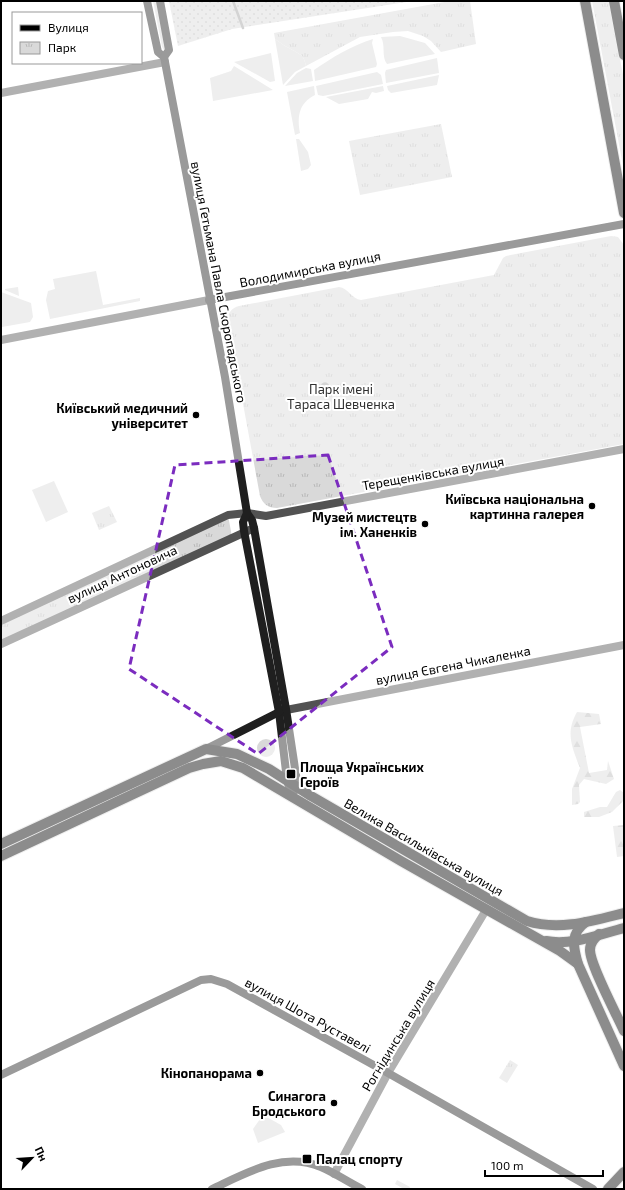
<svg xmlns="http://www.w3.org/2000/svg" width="625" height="1190" font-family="'Exo 2',sans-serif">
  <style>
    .grass { fill: #d9d9d9 }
    .forest { fill: url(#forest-firs) }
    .park { fill: url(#park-tufts) }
    .garden { fill: url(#garden-dots) }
    .water { fill: url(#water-rules) }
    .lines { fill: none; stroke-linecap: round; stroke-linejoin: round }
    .stream { stroke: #a0a0a0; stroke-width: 2.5 }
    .primary-casing { stroke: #dbdbdb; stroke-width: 12 }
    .minor { stroke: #525252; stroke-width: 8 }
    .tertiary { stroke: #525252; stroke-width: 8 }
    .secondary { stroke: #1f1f1f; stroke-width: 8 }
    .primary { stroke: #000; stroke-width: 10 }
    .marked { fill: none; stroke: #7b2cbf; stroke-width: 3; stroke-dasharray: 8 5; stroke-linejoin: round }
    .poi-dot { fill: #000; stroke: #fff; stroke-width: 1.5 }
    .labels { text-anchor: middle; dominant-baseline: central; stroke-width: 4; stroke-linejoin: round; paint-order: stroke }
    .street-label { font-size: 13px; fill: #000; stroke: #fff }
    .park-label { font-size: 13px; fill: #303030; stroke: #fff }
    .poi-label { font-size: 13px; font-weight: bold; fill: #000; stroke: #fff; text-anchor: end }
  </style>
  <defs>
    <pattern id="forest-firs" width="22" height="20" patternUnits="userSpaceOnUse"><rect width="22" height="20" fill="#d9d9d9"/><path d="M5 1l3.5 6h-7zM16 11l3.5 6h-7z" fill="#b8b8b8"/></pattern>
    <pattern id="park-tufts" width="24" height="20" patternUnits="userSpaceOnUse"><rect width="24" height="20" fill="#d9d9d9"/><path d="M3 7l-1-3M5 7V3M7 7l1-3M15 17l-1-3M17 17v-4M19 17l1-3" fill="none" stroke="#b8b8b8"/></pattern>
    <pattern id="garden-dots" width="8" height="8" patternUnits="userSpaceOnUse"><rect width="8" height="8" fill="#d9d9d9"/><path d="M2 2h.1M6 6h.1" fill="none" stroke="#b8b8b8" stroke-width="1.8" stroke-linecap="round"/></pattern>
    <pattern id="water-rules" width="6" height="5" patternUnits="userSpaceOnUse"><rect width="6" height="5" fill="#a0a0a0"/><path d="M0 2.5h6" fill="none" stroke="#888"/></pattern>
  </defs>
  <rect width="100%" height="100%" fill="#fff"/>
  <!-- grass -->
  <g class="grass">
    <polygon points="153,1 157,1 166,47 164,50 162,47"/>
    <path d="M400,36l25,7 10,11 -48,10c-6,-8 -1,-18 -6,-27z"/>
    <path d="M275,39c5,3 9,7 14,9 10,6 15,6 17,18l-11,6 -12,13z"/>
    <path d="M373,39l-1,4 5,21 -1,3 -61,14 -1,-11c19,-13 37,-24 59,-31z"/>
    <polygon points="271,53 275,81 270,82 234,62"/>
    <polygon points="437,58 439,73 386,83 385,73 386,70"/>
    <polygon points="234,66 273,90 213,101 210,78 231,71"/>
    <polygon points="306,68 311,69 313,81 285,86 297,73"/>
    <polygon points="377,72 381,75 383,84 323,96 318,95 316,86"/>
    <polygon points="439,75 437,85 391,93 388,90 387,86"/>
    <path d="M314,86l1,9c-16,8 -18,21 -15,38l-5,2 -8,-43z"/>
    <polygon points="383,86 384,91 376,93 372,92 368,99 339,104 326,97"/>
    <polygon points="296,139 299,139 308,152 311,165 308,169 301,171"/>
    <polygon points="96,271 103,305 140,298 140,301 50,319 46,300 48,291 55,289 53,279"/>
    <polygon points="18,287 19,296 5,290 5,289"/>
    <polygon points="1,292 31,303 33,317 30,322 2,327"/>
    <polygon points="54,481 68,512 46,522 32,490"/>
    <circle cx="266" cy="748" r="9"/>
    <polygon points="263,1115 281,1125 285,1132 258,1143 253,1129"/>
    <polygon points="397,1180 410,1187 409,1189 404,1189 395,1184"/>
  </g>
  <!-- forest -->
  <g class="forest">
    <path d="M577,712l22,2 2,10 -21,3 9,46 18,-3 1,-9 6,18 -8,5 -22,-5 -5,6 1,17 -2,2 -6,1v-16l8,-21c-8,-21 -15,-35 -3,-56z"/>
    <polygon points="620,790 624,793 624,800 612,812 599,817 584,817 584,812 600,807 607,807 616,792"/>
    <polygon points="624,825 624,856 617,857 613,826"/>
  </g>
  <!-- park -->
  <g class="park">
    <path d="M450,1h20l6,43 -35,8 -10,-11 -8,-5 -15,-5 -15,1 -33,5 -54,29c-2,-12 -7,-12 -17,-18 -5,-2 -9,-6 -14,-9l-1,-6z"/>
    <polygon points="592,1 609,1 624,80 624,171"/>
    <polygon points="441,124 452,177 360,195 349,141"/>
    <path d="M611,236l7,1 6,8v199l-347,64c-9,0 -14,-4 -17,-12l-32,-174c-1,-8 3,-14 11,-16l100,-19c9,1 13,12 22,13l133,-25 9,-17 3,-2z"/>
    <polygon points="109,506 117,522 99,530 92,513"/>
    <polygon points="228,515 232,537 1,644 1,621"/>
    <polygon points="510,1060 518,1065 507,1083 499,1078"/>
  </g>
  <!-- garden -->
  <polygon class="garden" points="169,1 413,1 232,29 178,46"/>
  <!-- water -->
  <circle class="water" cx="325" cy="387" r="4.5"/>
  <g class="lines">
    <!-- stream -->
    <polyline class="stream" points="233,1 243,28"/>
    <defs>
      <g id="primary">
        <polyline points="585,1 624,213"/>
        <polyline points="614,1 624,55"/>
        <path d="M1,844l205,-95 31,5 32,15 42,27 216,125c32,10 65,0 97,-8"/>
        <polyline points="1,856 189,768 203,764 221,761 243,768 401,861 560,951 578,964"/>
        <path d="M586,922c-16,11 -13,25 -8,42l46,102"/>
        <path d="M599,934c-5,5 -9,9 -9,16 0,15 27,65 34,81"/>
        <path d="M546,941c26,5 54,-7 78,-13"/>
        <polyline points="608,1189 624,1172"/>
      </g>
    </defs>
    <!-- primary casing -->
    <use href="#primary" class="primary-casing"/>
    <!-- minor -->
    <g class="minor">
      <polyline points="1,93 165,62"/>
      <polyline points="247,513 266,516 624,449"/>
      <polyline points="281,711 624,645"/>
    </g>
    <!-- tertiary -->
    <g class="tertiary">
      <polyline points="1,340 209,300"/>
      <polyline points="1,621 228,515 247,513"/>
      <polyline points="1,644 254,528"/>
      <polyline points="334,1174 388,1073 486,910"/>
    </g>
    <!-- secondary -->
    <g class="secondary">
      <polyline points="147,1 158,52 164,57 165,62 225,377 247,513 252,520 254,528 286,709 298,788 296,790"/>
      <polyline points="160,1 169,50 164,57"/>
      <polyline points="209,300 624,224"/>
      <polyline points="247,513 243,522 244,531 279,712 287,780 292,797"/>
      <polyline points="206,749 279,712"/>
      <polyline points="1,1075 201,980 211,979 227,984 388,1073 593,1189"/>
      <path d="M212,1189c34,-16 71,-38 109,-22 14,6 27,15 41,22"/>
    </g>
    <!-- primary -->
    <use href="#primary" class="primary"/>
  </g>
  <!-- marked area -->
  <path d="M0 0H625V1190H0ZM328,455l64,192 -134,107 -129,-85 46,-204z" fill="#fff" fill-opacity=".55" fill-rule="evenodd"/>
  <path class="marked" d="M328,455l64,192 -134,107 -129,-85 46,-204z"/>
  <!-- markers -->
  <g class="poi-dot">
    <circle cx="196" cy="415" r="4"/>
    <circle cx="592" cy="506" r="4"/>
    <circle cx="425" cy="524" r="4"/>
    <rect x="286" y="769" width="10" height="10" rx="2"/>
    <circle cx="260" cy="1073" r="4"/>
    <circle cx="334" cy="1103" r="4"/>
    <rect x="302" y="1154" width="10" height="10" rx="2"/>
  </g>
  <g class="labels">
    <!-- street labels -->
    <g class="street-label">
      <text transform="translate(310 269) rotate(-11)">Володимирська вулиця</text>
      <text transform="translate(219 282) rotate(79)">вулиця Гетьмана Павла Скоропадського</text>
      <text transform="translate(433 473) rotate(-10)">Терещенківська вулиця</text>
      <text transform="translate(122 574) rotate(-25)">вулиця Антоновича</text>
      <text transform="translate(453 665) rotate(-11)">вулиця Євгена Чикаленка</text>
      <text transform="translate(424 847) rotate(30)">Велика Васильківська вулиця</text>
      <text transform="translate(308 1015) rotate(29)">вулиця Шота Руставелі</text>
      <text transform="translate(398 1035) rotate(-59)">Рогнідинська вулиця</text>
    </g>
    <!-- park labels -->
    <g class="park-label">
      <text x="341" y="389">Парк імені<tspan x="341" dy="15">Тараса Шевченка</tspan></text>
    </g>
    <!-- poi labels -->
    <g class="poi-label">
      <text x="188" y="408">Київський медичний<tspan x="188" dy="15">університет</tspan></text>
      <text x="584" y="499">Київська національна<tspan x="584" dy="15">картинна галерея</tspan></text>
      <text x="417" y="517">Музей мистецтв<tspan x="417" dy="15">ім. Ханенків</tspan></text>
      <text x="300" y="767" text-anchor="start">Площа Українських<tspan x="300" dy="15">Героїв</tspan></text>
      <text x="252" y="1073">Кінопанорама</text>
      <text x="326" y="1096">Синагога<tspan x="326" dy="15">Бродського</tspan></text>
      <text x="316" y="1159" text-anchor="start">Палац спорту</text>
    </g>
  </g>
  <!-- border -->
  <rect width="625" height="1190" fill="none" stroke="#000000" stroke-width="4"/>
  <!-- legend -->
  <rect x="12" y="12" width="130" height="52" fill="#ffffff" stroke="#999999"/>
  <rect x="20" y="25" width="20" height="6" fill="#000000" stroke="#999999"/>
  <text x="48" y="32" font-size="12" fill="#000000">Вулиця</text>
  <rect x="20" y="42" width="20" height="12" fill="url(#park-tufts)" stroke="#999999"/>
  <text x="48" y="52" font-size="12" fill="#000000">Парк</text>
  <!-- north arrow -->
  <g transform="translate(32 1158) rotate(65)" stroke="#ffffff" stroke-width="3" paint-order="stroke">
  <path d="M0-3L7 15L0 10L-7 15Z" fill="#000000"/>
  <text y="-6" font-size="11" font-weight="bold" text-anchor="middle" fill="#000000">Пн</text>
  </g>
  <!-- scale -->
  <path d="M485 1170v6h118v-6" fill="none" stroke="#000000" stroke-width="2"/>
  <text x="491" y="1170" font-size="12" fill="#000000" stroke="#ffffff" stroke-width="3" paint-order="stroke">100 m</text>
</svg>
